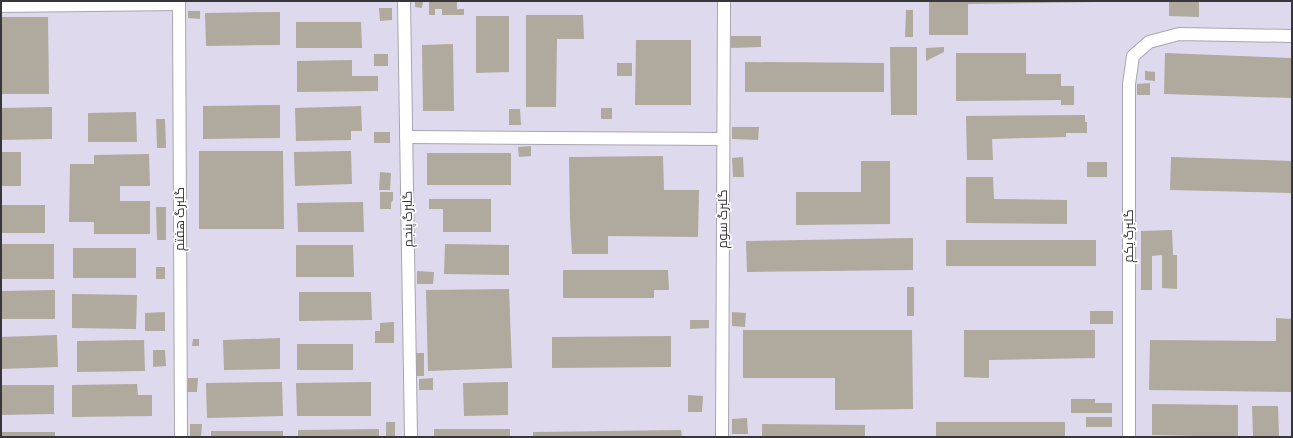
<svg xmlns="http://www.w3.org/2000/svg" width="1293" height="438" font-family="'Sofia Sans Condensed',Cairo,sans-serif">
  <style>
    .built { fill: #ded9ed }
    .building { fill: #b0a99e }
    .lines { fill: none; stroke-linecap: round; stroke-linejoin: round }
    .minor-casing { stroke: #a8a5b1; stroke-width: 14 }
    .minor { stroke: #fff; stroke-width: 12 }
    .labels { text-anchor: middle; dominant-baseline: central; stroke-width: 3.5; stroke-linejoin: round; paint-order: stroke }
    .street-label { font-size: 13px; fill: #37363b; stroke: #fff }
  </style>
  <rect width="100%" height="100%" fill="#e5e2ee"/>
  <!-- built -->
  <rect class="built" x="1" y="1" width="1291" height="436"/>
  <!-- building -->
  <g class="building">
    <polygon points="415,1 423,1 422,8 415,7"/>
    <polygon points="429,1 457,1 457,9 464,9 464,15 442,15 442,9 435,9 435,15 429,15"/>
    <polygon points="929,1 1097,1 1097,2 968,4 968,35 929,35"/>
    <polygon points="1169,1 1199,1 1199,17 1169,16"/>
    <polygon points="379,8 392,8 392,20 380,21"/>
    <polygon points="906,10 913,10 913,37 905,37"/>
    <polygon points="188,11 200,11 200,19 188,18"/>
    <polygon points="280,12 280,45 206,46 205,13"/>
    <polygon points="526,15 583,15 584,39 557,39 556,107 526,107"/>
    <polygon points="476,16 509,16 509,72 476,73"/>
    <polygon points="2,17 48,17 49,94 1,94"/>
    <polygon points="296,22 361,22 362,48 296,48"/>
    <polygon points="731,36 761,36 761,47 731,48"/>
    <polygon points="636,40 691,40 691,105 635,105"/>
    <polygon points="453,44 454,111 423,111 422,45"/>
    <polygon points="890,47 917,47 917,115 891,115"/>
    <polygon points="944,47 944,52 926,61 926,48"/>
    <polygon points="956,53 1026,53 1026,74 1061,74 1061,86 1074,86 1074,105 1061,105 1061,100 956,101"/>
    <polygon points="1165,53 1292,58 1292,98 1164,94"/>
    <rect x="374" y="54" width="14" height="12"/>
    <polygon points="352,60 352,76 378,76 378,91 297,92 297,61"/>
    <polygon points="745,62 884,63 884,92 745,92"/>
    <rect x="617" y="63" width="15" height="13"/>
    <polygon points="1145,71 1155,72 1155,81 1145,80"/>
    <polygon points="1150,83 1150,95 1137,95 1137,84"/>
    <polygon points="280,105 280,138 203,139 203,106"/>
    <polygon points="361,106 362,131 351,131 351,140 296,141 295,108"/>
    <polygon points="52,107 52,139 1,140 1,108"/>
    <rect x="601" y="108" width="11" height="11"/>
    <polygon points="509,109 520,109 521,125 509,125"/>
    <polygon points="136,112 137,142 88,142 88,113"/>
    <polygon points="1085,115 1085,122 1087,122 1087,133 1066,133 1066,137 992,139 993,160 967,160 966,116"/>
    <polygon points="156,119 165,119 166,148 157,148"/>
    <polygon points="732,127 759,127 758,140 732,139"/>
    <rect x="374" y="132" width="16" height="11"/>
    <polygon points="531,146 531,156 519,157 518,147"/>
    <polygon points="199,151 283,151 284,229 199,229"/>
    <polygon points="351,151 352,184 295,186 294,152"/>
    <rect x="1" y="152" width="20" height="34"/>
    <rect x="427" y="153" width="84" height="32"/>
    <polygon points="149,154 150,186 120,186 120,201 150,201 150,234 94,234 94,222 69,222 70,164 94,164 94,155"/>
    <polygon points="663,156 664,190 699,190 698,237 608,236 608,254 572,254 570,219 569,157"/>
    <polygon points="743,157 744,177 733,177 732,158"/>
    <polygon points="1171,157 1292,161 1292,193 1170,190"/>
    <polygon points="861,161 890,161 890,224 796,225 796,192 861,192"/>
    <rect x="1087" y="162" width="20" height="15"/>
    <polygon points="380,172 391,173 390,190 379,190"/>
    <polygon points="966,177 993,177 994,199 1067,200 1067,224 966,223"/>
    <polygon points="380,192 393,192 393,200 391,203 391,209 380,209"/>
    <polygon points="429,199 491,199 491,232 443,232 443,209 429,209"/>
    <polygon points="363,202 364,232 298,232 297,203"/>
    <rect x="1" y="205" width="44" height="28"/>
    <polygon points="156,207 166,207 166,240 157,240"/>
    <polygon points="1172,230 1173,255 1177,255 1177,289 1162,288 1162,255 1152,256 1152,290 1141,290 1141,231"/>
    <polygon points="913,238 913,270 747,272 746,241"/>
    <rect x="946" y="240" width="150" height="26"/>
    <rect x="1" y="244" width="53" height="35"/>
    <polygon points="445,244 509,245 509,275 444,274"/>
    <polygon points="296,245 353,245 354,277 296,277"/>
    <rect x="73" y="248" width="63" height="30"/>
    <rect x="156" y="267" width="9" height="12"/>
    <polygon points="563,270 668,270 669,290 654,290 654,298 563,298"/>
    <polygon points="417,271 434,272 433,284 417,284"/>
    <rect x="907" y="287" width="7" height="29"/>
    <polygon points="509,289 512,368 428,371 426,290"/>
    <polygon points="55,290 55,319 1,319 1,291"/>
    <polygon points="299,292 371,292 372,320 299,321"/>
    <polygon points="72,294 137,295 136,329 72,328"/>
    <rect x="1090" y="311" width="23" height="13"/>
    <polygon points="165,312 165,331 145,331 145,313"/>
    <polygon points="732,312 746,313 745,327 732,326"/>
    <polygon points="1276,318 1292,319 1292,392 1149,390 1150,340 1276,341"/>
    <polygon points="690,320 709,320 709,328 690,329"/>
    <polygon points="394,322 394,343 375,343 375,331 380,331 380,323"/>
    <polygon points="743,330 912,330 913,409 835,410 835,378 743,378"/>
    <polygon points="964,330 1095,330 1095,358 989,360 989,378 964,377"/>
    <polygon points="57,335 58,367 1,369 1,337"/>
    <polygon points="671,336 671,367 552,368 552,337"/>
    <polygon points="280,338 280,369 224,370 223,340"/>
    <polygon points="193,339 199,339 199,346 192,346"/>
    <polygon points="144,340 145,371 77,372 77,341"/>
    <rect x="297" y="344" width="56" height="26"/>
    <polygon points="153,350 165,350 166,366 153,367"/>
    <rect x="416" y="353" width="8" height="23"/>
    <polygon points="188,378 198,378 197,392 187,392"/>
    <polygon points="433,378 433,390 419,390 419,379"/>
    <polygon points="282,382 283,416 207,418 206,383"/>
    <polygon points="371,382 371,416 297,416 296,383"/>
    <polygon points="508,382 508,415 464,416 463,383"/>
    <polygon points="137,384 138,395 152,395 152,416 72,417 72,385"/>
    <polygon points="1,385 54,385 54,414 1,415"/>
    <polygon points="688,395 703,396 702,412 688,412"/>
    <polygon points="1071,399 1095,399 1095,403 1112,403 1112,413 1071,413"/>
    <polygon points="1152,404 1238,405 1238,437 1152,435"/>
    <polygon points="1252,406 1278,406 1279,437 1253,437"/>
    <rect x="1086" y="417" width="26" height="10"/>
    <polygon points="747,418 748,434 732,434 732,419"/>
    <rect x="386" y="422" width="9" height="15"/>
    <rect x="936" y="422" width="129" height="15"/>
    <polygon points="190,424 202,424 201,437 190,437"/>
    <polygon points="762,424 865,425 865,437 762,437"/>
    <polygon points="379,429 379,437 298,437 298,430"/>
    <rect x="434" y="429" width="76" height="8"/>
    <polygon points="681,430 682,437 533,437 533,432"/>
    <rect x="211" y="431" width="72" height="6"/>
    <rect x="1" y="432" width="54" height="5"/>
  </g>
  <g class="lines">
    <defs>
      <g id="minor">
        <polyline points="179,1 181,437"/>
        <polyline points="404,1 411,437"/>
        <polyline points="1,6 179,4"/>
        <polyline points="406,137 723,139"/>
        <polyline points="722,437 724,1"/>
        <polyline points="1129,437 1129,84 1133,56 1149,42 1179,34 1292,36"/>
      </g>
    </defs>
    <!-- minor casing -->
    <use href="#minor" class="minor-casing"/>
    <!-- minor -->
    <use href="#minor" class="minor"/>
  </g>
  <g class="labels">
    <!-- street labels -->
    <g class="street-label">
      <text transform="translate(180 219) rotate(-90)">گلبرگ هفتم</text>
      <text transform="translate(408 219) rotate(-91)">گلبرگ پنجم</text>
      <text transform="translate(723 219) rotate(-90)">گلبرگ سوم</text>
      <text transform="translate(1129 236) rotate(-90)">گلبرگ یکم</text>
    </g>
  </g>
  <!-- border -->
  <rect width="1293" height="438" fill="none" stroke="#37363b" stroke-width="4"/>
</svg>
